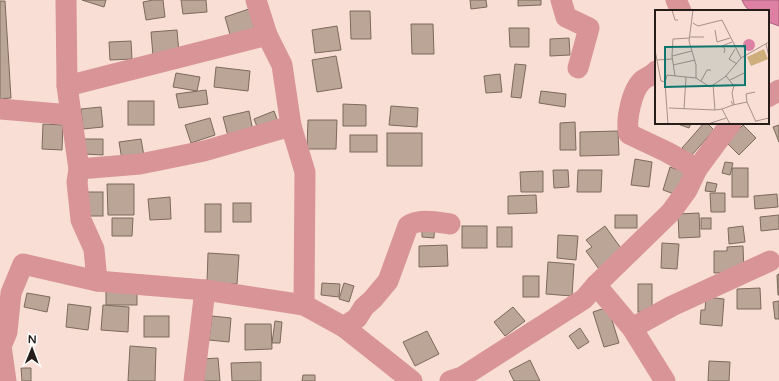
<svg xmlns="http://www.w3.org/2000/svg" width="779" height="381" font-family="'Varela Round',sans-serif">
  <style>
    .water { fill: #dd80a3; stroke: #a6627a }
    .building { fill: #baa596; stroke: #7d6a5b }
    .lines { fill: none; stroke-linecap: round; stroke-linejoin: round }
    .minor { stroke: #d89497; stroke-width: 21 }
    .inset-road { fill: none; stroke: #a5908a; stroke-width: 1 }
    .view { fill: #0f766e; fill-opacity: 0.15; stroke: #0f766e; stroke-width: 2 }
    .inset-edge { fill: none; stroke: #261c19; stroke-width: 2 }
  </style>
  <rect width="100%" height="100%" fill="#f9ded5"/>
  <!-- water -->
  <path class="water" d="M742,0h37v26l-11,-4v-11c-13,0 -20,4 -26,-11z"/>
  <!-- building -->
  <g class="building">
    <polygon points="82,0 106,0 104,7"/>
    <polygon points="153,0 163,0 165,17 146,20 143,2"/>
    <polygon points="181,0 206,0 207,12 183,14"/>
    <polygon points="470,0 486,0 487,7 471,9"/>
    <polygon points="518,0 541,0 541,5 518,6"/>
    <polygon points="0,1 5,1 11,98 0,99"/>
    <polygon points="249,9 255,30 231,38 225,17"/>
    <polygon points="350,11 370,11 371,39 351,39"/>
    <polygon points="411,24 433,24 434,54 412,54"/>
    <polygon points="337,26 341,50 315,53 312,30"/>
    <polygon points="509,28 529,28 529,47 510,47"/>
    <polygon points="177,30 179,53 153,56 151,32"/>
    <polygon points="569,38 570,55 550,56 550,39"/>
    <polygon points="131,41 132,59 110,60 109,42"/>
    <polygon points="336,56 342,88 317,92 312,60"/>
    <polygon points="515,64 526,65 521,98 511,97"/>
    <polygon points="216,67 250,71 248,91 214,87"/>
    <polygon points="176,73 200,77 197,91 173,87"/>
    <polygon points="500,74 502,92 486,93 484,76"/>
    <polygon points="206,90 208,104 179,108 176,94"/>
    <polygon points="541,91 566,94 565,107 539,103"/>
    <rect x="128" y="101" width="26" height="24"/>
    <polygon points="343,104 366,105 366,126 343,126"/>
    <polygon points="391,106 418,108 417,127 389,125"/>
    <polygon points="101,107 103,127 83,129 81,109"/>
    <polygon points="249,111 253,131 228,136 223,117"/>
    <polygon points="274,111 278,122 258,129 254,119"/>
    <polygon points="210,118 215,135 191,143 185,125"/>
    <polygon points="308,120 337,120 336,149 307,149"/>
    <polygon points="575,122 576,150 560,150 560,123"/>
    <polygon points="675,123 691,123 689,128"/>
    <polygon points="704,123 707,123 714,130 691,156 682,148"/>
    <polygon points="43,124 63,125 62,150 42,149"/>
    <polygon points="743,125 756,138 739,155 726,142"/>
    <polygon points="779,125 779,142 773,127"/>
    <polygon points="618,131 619,155 580,156 580,132"/>
    <rect x="387" y="133" width="35" height="33"/>
    <rect x="350" y="135" width="27" height="17"/>
    <polygon points="84,139 103,139 103,155 84,154"/>
    <polygon points="141,139 144,156 122,160 119,142"/>
    <polygon points="635,159 652,162 649,187 631,185"/>
    <polygon points="725,162 733,163 730,175 722,173"/>
    <polygon points="670,167 685,172 677,195 663,190"/>
    <rect x="732" y="168" width="16" height="29"/>
    <polygon points="553,170 568,170 569,187 554,188"/>
    <polygon points="578,170 602,170 601,192 577,192"/>
    <polygon points="543,171 543,192 521,192 520,172"/>
    <polygon points="707,182 717,184 715,192 705,191"/>
    <polygon points="107,184 134,184 134,215 108,215"/>
    <rect x="87" y="192" width="16" height="24"/>
    <polygon points="710,193 725,193 725,212 711,212"/>
    <polygon points="777,194 778,207 755,209 754,196"/>
    <polygon points="536,195 537,213 508,214 508,196"/>
    <polygon points="170,197 171,219 150,220 148,199"/>
    <rect x="233" y="203" width="18" height="19"/>
    <rect x="205" y="204" width="16" height="28"/>
    <polygon points="422,213 435,213 434,238 422,237"/>
    <polygon points="699,213 700,237 679,238 678,214"/>
    <rect x="615" y="215" width="22" height="13"/>
    <polygon points="779,215 779,229 761,231 760,217"/>
    <polygon points="112,218 133,218 132,236 112,236"/>
    <rect x="701" y="218" width="10" height="11"/>
    <rect x="462" y="226" width="25" height="22"/>
    <polygon points="605,226 623,251 599,269 586,251 592,247 586,240"/>
    <polygon points="743,226 745,242 729,244 728,228"/>
    <rect x="497" y="227" width="15" height="20"/>
    <polygon points="558,235 578,236 576,260 557,258"/>
    <polygon points="662,243 679,244 677,269 661,268"/>
    <polygon points="447,245 448,266 419,267 419,246"/>
    <polygon points="743,246 744,272 714,273 714,251 727,251 727,247"/>
    <polygon points="208,253 239,255 237,284 207,283"/>
    <polygon points="548,262 574,264 572,296 546,294"/>
    <polygon points="779,274 779,295 778,295 777,275"/>
    <rect x="523" y="276" width="16" height="21"/>
    <polygon points="322,283 340,284 339,297 321,295"/>
    <polygon points="344,283 354,286 349,302 339,299"/>
    <rect x="638" y="284" width="14" height="28"/>
    <polygon points="760,288 761,309 737,309 737,289"/>
    <rect x="106" y="290" width="31" height="15"/>
    <polygon points="27,293 50,297 47,312 24,307"/>
    <polygon points="706,297 724,299 722,326 700,324 701,310 705,310"/>
    <polygon points="779,301 779,319 775,319 773,302"/>
    <polygon points="68,304 91,307 88,330 66,327"/>
    <polygon points="103,305 129,307 128,332 101,330"/>
    <polygon points="513,307 525,321 505,336 494,322"/>
    <polygon points="608,307 619,343 604,347 593,312"/>
    <rect x="144" y="316" width="25" height="21"/>
    <polygon points="212,316 231,318 229,342 209,340"/>
    <polygon points="275,321 282,322 280,343 272,343"/>
    <polygon points="245,324 271,324 272,349 245,350"/>
    <polygon points="580,328 589,342 578,349 569,336"/>
    <polygon points="427,331 439,354 415,366 403,342"/>
    <polygon points="130,346 156,348 155,381 128,381"/>
    <polygon points="218,358 220,381 204,381 202,359"/>
    <polygon points="530,360 540,381 514,381 509,371"/>
    <polygon points="709,361 730,362 729,381 708,381"/>
    <polygon points="261,362 261,381 232,381 231,363"/>
    <polygon points="21,368 31,368 31,381 22,381"/>
    <polygon points="303,375 315,375 315,381 302,381"/>
  </g>
  <g class="lines">
    <!-- minor -->
    <g class="minor">
      <polyline points="66,0 67,86"/>
      <polyline points="256,0 267,35 282,65 291,126 305,172 304,305"/>
      <polyline points="561,0 566,17 589,28 578,68"/>
      <polyline points="676,0 681,11"/>
      <path d="M656,71c-4,5 -8,5 -13,9 -11,9 -18,41 -14,54l38,18 30,17"/>
      <polyline points="768,97 779,90"/>
      <polyline points="0,109 71,115"/>
      <polyline points="79,169 140,164 204,151 291,126"/>
      <polyline points="97,281 94,249 81,220 77,182 79,169 67,86 267,35"/>
      <polyline points="596,285 632,328 665,381"/>
      <path d="M344,327l13,-9 7,-11 9,-8 15,-18 20,-55c10,-8 29,-4 42,-2"/>
      <polyline points="632,328 672,306 770,261"/>
      <polyline points="6,381 1,346 7,332 11,293 23,264 97,281 205,290 304,305 344,327 412,381"/>
      <polyline points="194,381 205,290"/>
      <polyline points="450,381 462,377 584,299 596,285 671,212 687,190 697,169 731,123"/>
    </g>
  </g>
  <!-- overview -->
  <g transform="translate(655 10)">
    <rect width="114" height="114" fill="#f9ded5"/>
    <path d="M109,39l4,10 -17,7 -4,-9z" fill="#ceae7b"/>
    <path d="M88 35a6 6 0 1 1 12 0a6 6 0 1 1-12 0Z" fill="#dd80a3"/>
    <path class="inset-road" d="M17,0l3,10h3M38,0l-4,31 7,24v13M38,13l5,3 24,-6 19,38M60,20l2,12 13,-4M35,27h14M111,34l3,13M80,39l-6,10 8,5M0,40l6,31 5,1M69,43l1,-4 -3,-3 10,-4M17,46l1,-17 16,-1M2,50l15,-1M18,55l22,-5M20,66l-3,-20 20,-5M71,66l8,10 -2,7 2,11M75,70l14,-7M46,71l6,-11h4M58,75l2,25 7,-1M92,92l9,20M78,95l14,-3 -1,-8 9,-2M14,98l46,2M29,99l2,-32M101,111l13,-3M13,114l-3,-41 2,-8 29,3 14,9 15,-10 16,-19 28,-16M53,114l18,-6M75,114l-8,-15 11,-4 -2,-4"/>
    <path class="view" d="M90,36v39l-80,2v-40z"/>
    <rect width="114" height="114" class="inset-edge"/>
  </g>
  <!-- north arrow -->
  <g transform="translate(32 349) rotate(1)" stroke="#ffffff" stroke-width="3" paint-order="stroke">
  <path d="M0-3L7 15L0 10L-7 15Z" fill="#261c19"/>
  <text y="-6" font-size="11" font-weight="bold" text-anchor="middle" fill="#261c19">N</text>
  </g>
</svg>
